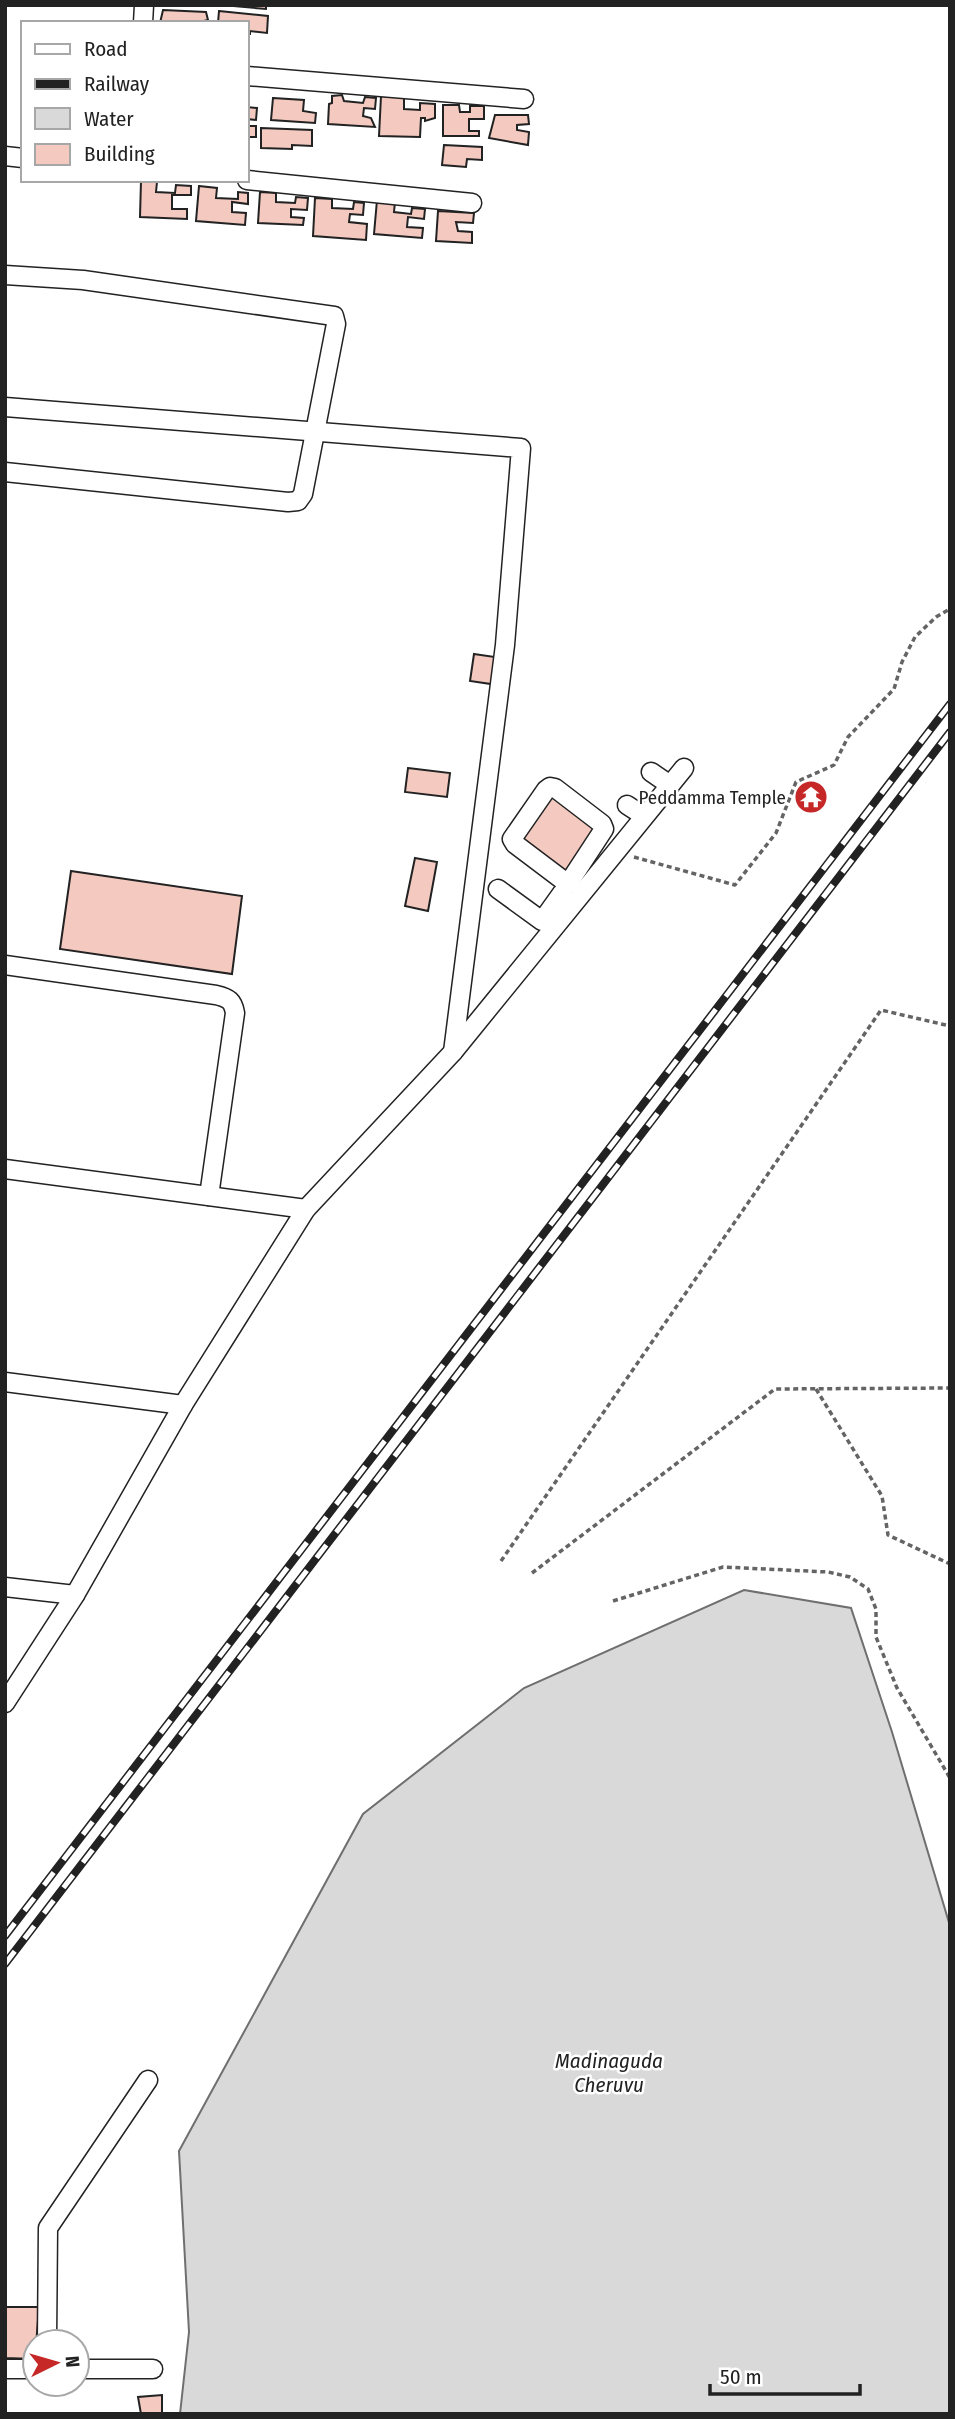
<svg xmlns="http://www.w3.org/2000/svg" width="955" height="2419" font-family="'Fira Sans Condensed',sans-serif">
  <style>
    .water { fill: #d9d9d9; stroke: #6f6f6f; stroke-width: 2 }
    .building { fill: #f3c9c0; stroke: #222; stroke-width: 2 }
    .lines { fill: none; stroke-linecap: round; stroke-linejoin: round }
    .minor-casing { stroke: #222; stroke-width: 21 }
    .path { stroke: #646464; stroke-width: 3.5; stroke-dasharray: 5 3.5; stroke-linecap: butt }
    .minor { stroke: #fff; stroke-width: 18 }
    .rail-casing { stroke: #222; stroke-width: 8 }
    .rail { stroke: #fff; stroke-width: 5; stroke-dasharray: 16; stroke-linecap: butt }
    .labels { text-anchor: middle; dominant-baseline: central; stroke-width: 5; stroke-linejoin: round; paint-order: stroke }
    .poi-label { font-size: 19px; fill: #222; stroke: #fff; text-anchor: end }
    .water-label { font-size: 21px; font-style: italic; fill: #222; stroke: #fff }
  </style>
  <rect width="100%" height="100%" fill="#fff"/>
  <!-- water -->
  <polygon class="water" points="744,1590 851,1608 892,1732 950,1926 950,2414 180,2414 189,2332 179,2151 363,1814 524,1688"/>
  <!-- building -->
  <g class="building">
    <polygon points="222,5 266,5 266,9"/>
    <polygon points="163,10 206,12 208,20 195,23 160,23"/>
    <polygon points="219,11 268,16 267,33 250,31 250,34 247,34 247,23 218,23"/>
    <polygon points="342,95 344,101 363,103 365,97 376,98 375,109 364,108 363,116 371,118 375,127 328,124 329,104 332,103 332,96"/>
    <polygon points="381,96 404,97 404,109 420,110 420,103 435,104 435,118 425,121 425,118 421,118 420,137 379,136"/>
    <polygon points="273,98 304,100 303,111 316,113 315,123 271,120"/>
    <polygon points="443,105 459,105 460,112 470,112 470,106 484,106 484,119 469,119 469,131 479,131 479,136 443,136"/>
    <polygon points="247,107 257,108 256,120 247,119"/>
    <polygon points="495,115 528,115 529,124 517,125 517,130 529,132 528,145 489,138"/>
    <rect x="247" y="126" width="9" height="11"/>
    <polygon points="261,128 312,130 312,146 292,145 292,149 261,148"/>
    <polygon points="444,145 482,147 482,160 467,159 466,167 442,165"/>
    <polygon points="141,181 157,182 156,192 175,193 176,185 191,186 191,195 172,195 172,209 187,209 187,219 140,217"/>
    <polygon points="199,186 217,188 216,198 238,199 238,192 248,193 248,204 232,202 232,212 246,213 245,225 196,221"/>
    <polygon points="260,192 276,193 276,202 295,203 296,197 308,198 307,210 291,209 291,217 304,218 303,225 258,223"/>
    <polygon points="315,198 332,199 332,208 353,209 354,202 364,203 363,215 350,214 349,222 367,224 366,240 313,236"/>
    <polygon points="377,200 395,202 394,212 411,214 412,208 425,209 424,219 408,217 407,227 423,228 422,238 374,234"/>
    <polygon points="438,211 474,213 473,223 456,222 458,231 472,232 472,243 436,241"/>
    <polygon points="474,654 495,657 491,684 470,681"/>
    <polygon points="408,768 450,773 447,797 405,792"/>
    <polygon points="551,791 601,828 568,877 516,840"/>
    <polygon points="415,858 437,862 428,911 405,906"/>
    <polygon points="71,871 242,896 232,974 60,949"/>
    <polygon points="5,2307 39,2307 35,2359 5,2358"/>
    <polygon points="162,2395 162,2414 141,2414 138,2397"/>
  </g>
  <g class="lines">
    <defs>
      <g id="minor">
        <polyline points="143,23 144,5"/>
        <polyline points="247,76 524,99"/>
        <polyline points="5,156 23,158"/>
        <polyline points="247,180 472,203"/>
        <polyline points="5,275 83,280 334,316 336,324 303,494 298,501 288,502 5,472"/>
        <polyline points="5,407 521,448 505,645 453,1052"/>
        <polyline points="651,772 670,785"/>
        <polygon points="550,787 555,788 602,824 604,829 568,884 515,844 512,839 546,790"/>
        <polyline points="627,805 644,816"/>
        <polyline points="498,889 542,921 562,893"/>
        <path d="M5,965l211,30c13,3 17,6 19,18l-26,183"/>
        <polyline points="5,1169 306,1209"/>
        <polyline points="5,1382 183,1405"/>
        <polyline points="5,1587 75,1595"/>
        <polyline points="5,1703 75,1595 183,1405 306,1209 453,1052 684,768"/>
        <polyline points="47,2342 48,2228 148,2080"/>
        <polyline points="5,2369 35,2369"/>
        <polyline points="77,2369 153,2369"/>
      </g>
    </defs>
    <!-- minor casing -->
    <use href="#minor" class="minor-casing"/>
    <!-- path -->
    <g class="path">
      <polyline points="634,857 735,885 776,833 796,782 834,765 848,737 894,689 902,662 915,637 936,617 950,609"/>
      <polyline points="816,1389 882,1496 888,1535 950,1564"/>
      <polyline points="501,1561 881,1010 950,1026"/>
      <polyline points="532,1573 775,1389 950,1388"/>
      <polyline points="613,1601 723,1567 828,1572 850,1577 868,1589 876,1609 876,1637 897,1688 950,1778"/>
    </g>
    <!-- minor -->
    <use href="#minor" class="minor"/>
    <defs>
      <g id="rail">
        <polyline points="5,1936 950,704"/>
        <polyline points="5,1964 950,732"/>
      </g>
    </defs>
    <!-- rail casing -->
    <use href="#rail" class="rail-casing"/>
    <!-- rail -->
    <use href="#rail" class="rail"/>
  </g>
  <!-- icons -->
  <defs>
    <symbol id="temple-disc" viewBox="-11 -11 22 22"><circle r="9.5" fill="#c62828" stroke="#fff"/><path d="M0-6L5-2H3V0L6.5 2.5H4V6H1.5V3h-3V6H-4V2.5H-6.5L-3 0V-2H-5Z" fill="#fff"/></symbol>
  </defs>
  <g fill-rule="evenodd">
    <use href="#temple-disc" x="792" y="778" width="38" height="38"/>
  </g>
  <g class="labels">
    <!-- poi labels -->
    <g class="poi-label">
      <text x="786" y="797">Peddamma Temple</text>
    </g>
    <!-- water labels -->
    <g class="water-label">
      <text x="609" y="2061">Madinaguda<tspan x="609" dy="24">Cheruvu</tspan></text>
    </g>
  </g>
  <!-- border -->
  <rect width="955" height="2419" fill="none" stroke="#222222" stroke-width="14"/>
  <!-- legend -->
  <rect x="21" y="21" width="228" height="161" fill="#ffffff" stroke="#a7a7a7" stroke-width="2"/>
  <rect x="35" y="44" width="35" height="10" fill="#ffffff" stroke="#a7a7a7" stroke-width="2"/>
  <text x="84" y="56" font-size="21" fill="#222222">Road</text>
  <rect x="35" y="79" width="35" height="10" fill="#222222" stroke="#a7a7a7" stroke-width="2"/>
  <text x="84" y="91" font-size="21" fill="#222222">Railway</text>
  <rect x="35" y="108" width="35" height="21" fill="#d9d9d9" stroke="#a7a7a7" stroke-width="2"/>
  <text x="84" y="126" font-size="21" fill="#222222">Water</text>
  <rect x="35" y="144" width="35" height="21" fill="#f3c9c0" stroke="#a7a7a7" stroke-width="2"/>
  <text x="84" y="161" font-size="21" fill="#222222">Building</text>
  <!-- north arrow -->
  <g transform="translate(56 2363) rotate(85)"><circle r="33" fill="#ffffff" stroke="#a7a7a7" stroke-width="2"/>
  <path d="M0-5L12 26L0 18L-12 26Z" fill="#c62828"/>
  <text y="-10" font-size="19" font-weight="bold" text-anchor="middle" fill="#222222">N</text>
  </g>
  <!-- scale -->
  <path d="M710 2384v10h150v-10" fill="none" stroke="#222222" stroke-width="3.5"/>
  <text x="720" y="2384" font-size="21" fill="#222222" stroke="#ffffff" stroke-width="5" paint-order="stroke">50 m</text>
</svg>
